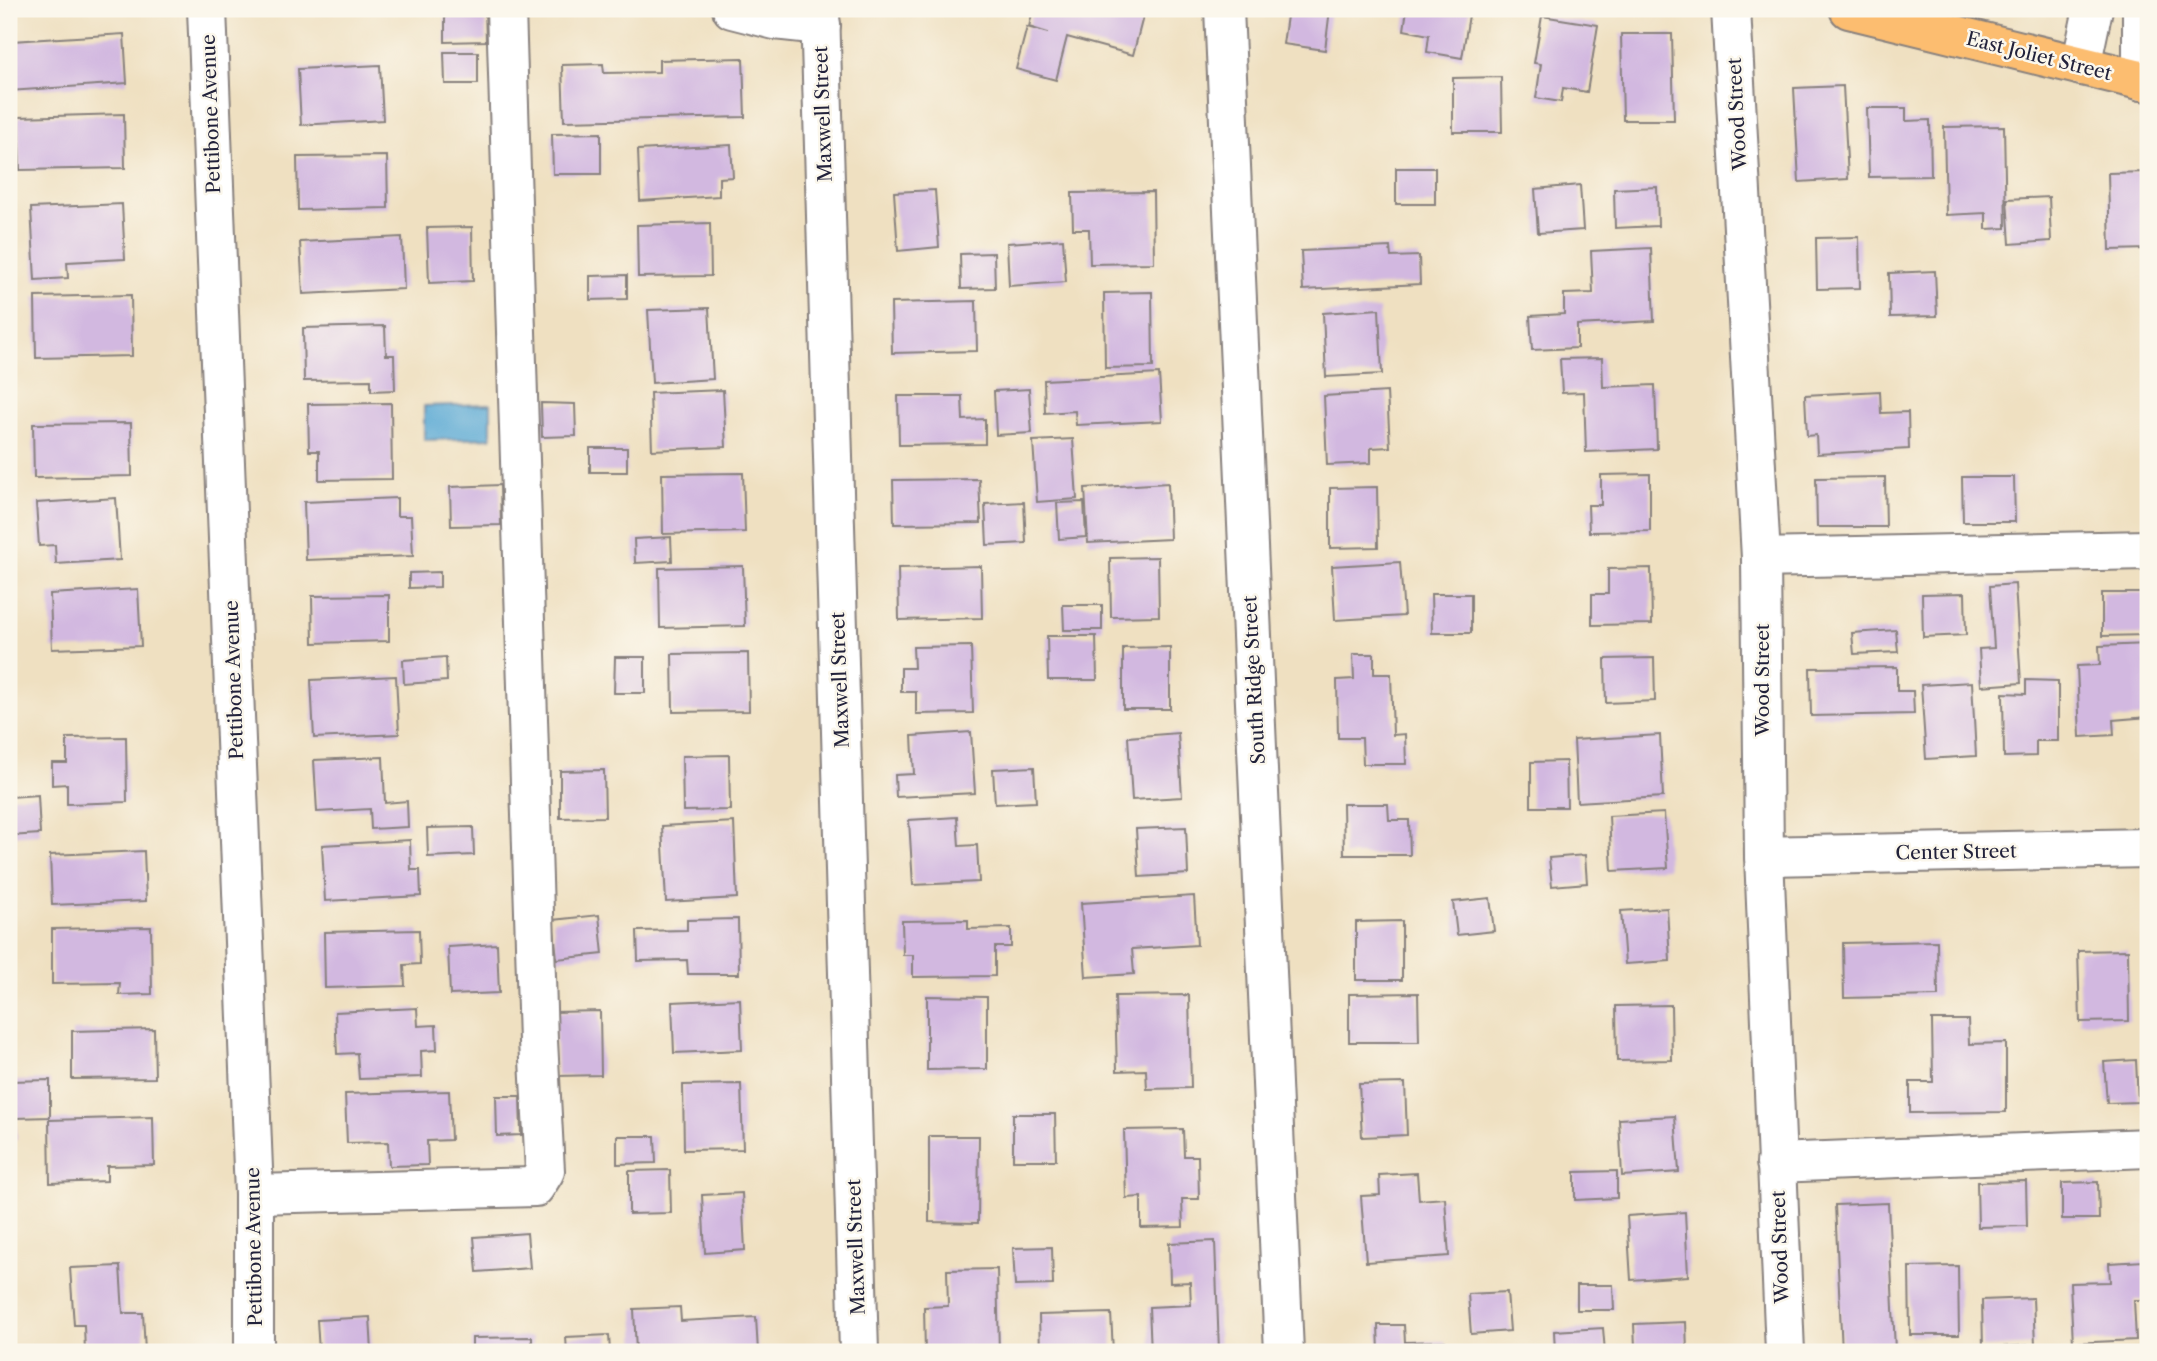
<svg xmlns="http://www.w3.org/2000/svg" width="2157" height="1361" font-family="'Libre Caslon Text',serif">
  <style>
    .water { fill: #5aa9d4; stroke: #3e6688; stroke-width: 2 }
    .building { fill: #d2b8e0 }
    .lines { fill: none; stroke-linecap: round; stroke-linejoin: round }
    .minor-casing { stroke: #88817e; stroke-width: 42 }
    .major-casing { stroke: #88817e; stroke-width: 42 }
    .minor { stroke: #fff; stroke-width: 38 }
    .major { stroke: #fcbd6f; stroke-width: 38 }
    .labels { text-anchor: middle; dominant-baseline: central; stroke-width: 5; stroke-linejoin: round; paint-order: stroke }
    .street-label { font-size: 19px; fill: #22223b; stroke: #fbf7ec }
  </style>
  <rect width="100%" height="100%" fill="#fbf7ec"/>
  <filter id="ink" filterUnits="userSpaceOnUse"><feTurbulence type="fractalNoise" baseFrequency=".0143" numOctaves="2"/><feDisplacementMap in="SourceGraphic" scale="14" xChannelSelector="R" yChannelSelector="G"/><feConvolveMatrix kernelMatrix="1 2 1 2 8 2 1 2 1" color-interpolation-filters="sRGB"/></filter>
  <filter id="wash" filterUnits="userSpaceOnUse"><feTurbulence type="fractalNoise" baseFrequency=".00686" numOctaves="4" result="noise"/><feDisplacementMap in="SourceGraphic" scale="28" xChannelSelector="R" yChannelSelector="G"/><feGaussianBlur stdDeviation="1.57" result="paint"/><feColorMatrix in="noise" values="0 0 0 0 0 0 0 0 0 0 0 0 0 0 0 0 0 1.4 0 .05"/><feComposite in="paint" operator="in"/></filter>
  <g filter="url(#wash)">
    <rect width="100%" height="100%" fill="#efe0c1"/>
    <!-- water -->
    <polygon class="water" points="491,404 491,438 424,440 424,406"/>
    <g id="blocks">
      <!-- building -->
      <g class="building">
        <polygon points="445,9 485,9 486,41 445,42"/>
        <polygon points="1033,9 1145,9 1133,55 1067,37 1056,80 1016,69 1027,27 1048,33 1029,27"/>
        <polygon points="1288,9 1330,9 1325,50 1283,44"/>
        <polygon points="1407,9 1470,9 1462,58 1427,52 1429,35 1404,30"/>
        <polygon points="1542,16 1598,25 1587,92 1563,88 1561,102 1536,98 1541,64 1534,63"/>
        <polygon points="124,34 127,83 9,91 12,41"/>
        <polygon points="1621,34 1672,34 1674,120 1623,120"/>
        <polygon points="444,52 478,52 478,84 445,84"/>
        <polygon points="743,58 745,117 564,121 562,65 603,64 604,73 659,72 659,60"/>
        <polygon points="380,65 383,120 301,125 298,69"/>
        <polygon points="1501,77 1502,132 1453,132 1453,78"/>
        <polygon points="1843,86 1848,179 1799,182 1794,88"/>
        <polygon points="1867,108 1906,108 1906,121 1930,120 1931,176 1869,177"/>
        <polygon points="124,114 125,168 20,170 18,117"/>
        <polygon points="2004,126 2006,228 1986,229 1986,213 1946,215 1944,127"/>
        <polygon points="601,133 601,174 553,174 552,134"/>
        <polygon points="731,145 733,177 719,178 719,196 640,201 638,150"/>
        <polygon points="387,156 388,208 298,210 297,157"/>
        <rect x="1396" y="168" width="39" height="36"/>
        <polygon points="2148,172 2148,249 2110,250 2108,173"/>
        <polygon points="1580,185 1583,230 1538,233 1535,189"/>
        <polygon points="1657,187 1658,226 1615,228 1614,189"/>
        <polygon points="935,190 939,247 898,251 894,192"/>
        <polygon points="1153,192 1154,263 1090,264 1089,229 1073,229 1072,193"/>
        <polygon points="2049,197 2051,241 2010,244 2007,199"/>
        <polygon points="122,204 125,259 67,262 68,278 35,280 31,208"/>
        <polygon points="710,223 711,276 638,277 637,225"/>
        <polygon points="472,227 473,281 429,283 427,228"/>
        <polygon points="402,237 404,289 303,294 300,242"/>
        <polygon points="1859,237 1860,288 1817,289 1816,238"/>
        <polygon points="1063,239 1066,282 1009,286 1007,243"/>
        <polygon points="1390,247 1391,257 1419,256 1420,284 1303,290 1301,251"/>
        <polygon points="1651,248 1654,321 1577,325 1577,348 1532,350 1530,316 1564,314 1564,294 1593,293 1591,251"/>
        <polygon points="994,253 995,288 961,289 960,254"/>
        <polygon points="1935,271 1937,316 1890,317 1889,273"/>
        <polygon points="627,275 627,299 590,300 590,276"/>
        <polygon points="1152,292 1153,367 1105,368 1104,293"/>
        <polygon points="131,295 132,356 36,358 35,297"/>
        <polygon points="2144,296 2148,296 2148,331 2146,331"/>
        <polygon points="976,301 977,351 892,353 891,303"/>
        <polygon points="709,308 713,379 652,383 648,310"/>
        <polygon points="1379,309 1382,374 1326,377 1323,313"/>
        <polygon points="385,326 386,355 394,355 395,390 371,391 371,380 304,381 303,328"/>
        <polygon points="1602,358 1603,387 1655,385 1657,449 1586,452 1584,392 1562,393 1560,359"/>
        <polygon points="1159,374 1162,421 1076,425 1075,411 1045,413 1044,380"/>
        <polygon points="1029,389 1032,433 996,435 994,391"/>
        <polygon points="723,390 726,447 652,450 650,393"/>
        <polygon points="1880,391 1881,413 1908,412 1909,449 1817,454 1816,435 1807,436 1805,395"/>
        <polygon points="1387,392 1390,447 1371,448 1371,463 1327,465 1324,396"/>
        <polygon points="898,396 962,396 963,420 985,419 985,444 899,445"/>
        <polygon points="391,403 392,479 319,480 319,451 309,451 308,404"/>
        <polygon points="541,403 575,404 576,436 542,437"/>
        <polygon points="131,423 132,476 34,478 33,424"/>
        <polygon points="1073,439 1077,499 1037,502 1033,441"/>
        <rect x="590" y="448" width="37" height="24"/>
        <polygon points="743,473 745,532 663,534 662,474"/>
        <polygon points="1650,474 1650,531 1589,532 1588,505 1601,505 1601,475"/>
        <polygon points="1885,477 1886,527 1817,527 1816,478"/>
        <polygon points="1962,477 2014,477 2015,522 1963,522"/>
        <polygon points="979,479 981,523 894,524 893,480"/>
        <polygon points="1168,483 1170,539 1088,543 1085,488"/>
        <polygon points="500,485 501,525 451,526 450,487"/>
        <polygon points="1377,487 1378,547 1330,548 1330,488"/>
        <polygon points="116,498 120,560 56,564 55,545 39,546 36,503"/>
        <polygon points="397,498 397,516 411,516 413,556 306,560 304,502"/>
        <polygon points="1024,502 1026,543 987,545 985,504"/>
        <polygon points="1084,502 1086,537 1059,539 1057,503"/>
        <polygon points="671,537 672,561 635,563 634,539"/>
        <polygon points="1158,557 1159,616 1111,617 1110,558"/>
        <polygon points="1400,562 1404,616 1335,620 1332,566"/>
        <polygon points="743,566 745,626 660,628 659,568"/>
        <polygon points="981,566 982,618 899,620 898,568"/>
        <polygon points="1651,568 1652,624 1592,625 1592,594 1608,594 1608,569"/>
        <polygon points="440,572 440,587 409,588 409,573"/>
        <polygon points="2015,584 2021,683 1981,686 1979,649 1994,648 1990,586"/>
        <polygon points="138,589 141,646 52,649 50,594"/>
        <polygon points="1965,593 1966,635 1923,637 1922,594"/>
        <polygon points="2102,593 2146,593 2147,635 2102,636"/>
        <polygon points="1431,594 1471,594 1471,633 1432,633"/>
        <polygon points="389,595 389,641 313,643 312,596"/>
        <polygon points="1063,605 1102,605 1102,630 1064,630"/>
        <polygon points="1896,630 1898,652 1854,654 1852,633"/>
        <polygon points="1047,636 1096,636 1097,680 1048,680"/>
        <polygon points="2148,644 2148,717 2113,720 2114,735 2080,737 2077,666 2100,665 2099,646"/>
        <polygon points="971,646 973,713 916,714 916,692 901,692 901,668 914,668 913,647"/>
        <polygon points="1170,647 1170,709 1123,709 1123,648"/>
        <polygon points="748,653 749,711 673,712 672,654"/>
        <polygon points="1353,654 1374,654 1374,674 1391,674 1393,735 1405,734 1406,764 1363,764 1362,738 1338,738 1337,680 1354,679"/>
        <polygon points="446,657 447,681 404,684 403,660"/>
        <polygon points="615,657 645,657 645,693 614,693"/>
        <polygon points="1654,658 1655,701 1606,703 1605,659"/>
        <polygon points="1897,667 1897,691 1913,691 1914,714 1811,716 1810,668"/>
        <polygon points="396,676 399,734 314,738 311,680"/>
        <polygon points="2026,680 2058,681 2058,741 2036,741 2036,756 2004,757 2003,693 2026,694"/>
        <polygon points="1972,682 1976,756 1926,759 1921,685"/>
        <polygon points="971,732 975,793 896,797 895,775 914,774 912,736"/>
        <polygon points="1178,733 1182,797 1132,800 1128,737"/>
        <polygon points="1660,735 1663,797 1577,802 1574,740"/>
        <polygon points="126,737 127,802 67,804 67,784 52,785 52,763 67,763 67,738"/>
        <polygon points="729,755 730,810 683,811 682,756"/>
        <polygon points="383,757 385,803 407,801 408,827 371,829 370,809 317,812 314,760"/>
        <polygon points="1566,761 1567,807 1531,807 1531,762"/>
        <polygon points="1034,767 1036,802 995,804 993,769"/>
        <polygon points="604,770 605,817 560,818 560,771"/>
        <polygon points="38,795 40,834 9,836 9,797"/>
        <polygon points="1343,804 1388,804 1389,820 1409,820 1410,855 1344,855"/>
        <polygon points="1664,813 1668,868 1612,871 1609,816"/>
        <polygon points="957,817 959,846 977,845 979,882 913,885 909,820"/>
        <polygon points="734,822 737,898 666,902 662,826"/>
        <polygon points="473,827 474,855 428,857 427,828"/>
        <polygon points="1186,827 1188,874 1139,877 1136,829"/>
        <polygon points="410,840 411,870 420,870 421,896 325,901 322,845"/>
        <polygon points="144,851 146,901 52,905 50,855"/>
        <polygon points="1585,855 1587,883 1552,886 1549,858"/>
        <polygon points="1194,896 1197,945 1132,949 1134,974 1086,977 1081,903"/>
        <polygon points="1490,898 1494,931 1457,935 1453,902"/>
        <polygon points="1667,908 1670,961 1625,964 1621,911"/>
        <polygon points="599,915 603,954 557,959 553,920"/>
        <polygon points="738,919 739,974 688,974 687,960 638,961 637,931 687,930 687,920"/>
        <polygon points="968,920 968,929 1011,928 1011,947 995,947 995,976 913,977 913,955 903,955 902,921"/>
        <polygon points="1402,921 1402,980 1356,980 1356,922"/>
        <polygon points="151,927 152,994 119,995 120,983 52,984 52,929"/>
        <polygon points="419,930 420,964 404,965 405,986 325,988 324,932"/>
        <polygon points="9,931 11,931 12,974 9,974"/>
        <polygon points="1937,941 1938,996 1844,998 1843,943"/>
        <polygon points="497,944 499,993 450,995 448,947"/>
        <polygon points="2128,950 2129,1021 2080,1022 2078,951"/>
        <polygon points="1418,993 1419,1042 1349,1042 1349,994"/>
        <polygon points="1189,995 1191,1088 1147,1089 1146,1070 1117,1071 1115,996"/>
        <polygon points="927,996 987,997 987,1069 927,1070"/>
        <polygon points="740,999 742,1050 674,1053 672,1002"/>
        <polygon points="1671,1005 1672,1060 1617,1061 1616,1006"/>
        <polygon points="417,1008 418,1026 436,1025 437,1050 421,1051 422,1077 359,1079 357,1053 337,1054 335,1012"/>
        <polygon points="600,1011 601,1075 557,1076 555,1012"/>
        <polygon points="1932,1020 1968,1020 1969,1044 2006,1043 2006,1112 1910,1113 1910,1082 1933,1082"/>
        <polygon points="154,1029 155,1078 72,1079 72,1031"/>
        <polygon points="2136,1060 2138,1102 2107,1103 2104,1062"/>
        <polygon points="50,1080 50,1117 16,1118 17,1140 9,1140 9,1081"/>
        <polygon points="1405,1083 1407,1135 1362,1137 1359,1084"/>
        <polygon points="741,1084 743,1149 684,1150 683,1085"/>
        <polygon points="449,1091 451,1140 427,1141 428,1165 389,1166 388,1142 347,1143 345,1094"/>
        <polygon points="496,1096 520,1096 521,1135 497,1136"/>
        <polygon points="1013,1114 1055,1114 1056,1160 1013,1160"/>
        <polygon points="1675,1116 1679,1172 1622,1176 1619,1119"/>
        <polygon points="153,1117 154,1165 107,1166 107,1181 50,1183 49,1120"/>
        <polygon points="1183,1129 1184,1156 1198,1156 1199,1199 1182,1199 1183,1227 1141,1228 1141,1197 1126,1198 1124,1130"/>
        <polygon points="617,1136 655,1136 656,1163 617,1164"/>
        <polygon points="929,1136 979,1136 978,1223 929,1222"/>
        <polygon points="670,1170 671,1213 629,1214 629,1171"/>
        <polygon points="1617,1171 1617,1198 1575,1200 1575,1172"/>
        <polygon points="1417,1173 1419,1200 1445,1198 1449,1256 1366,1262 1361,1196 1380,1195 1379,1175"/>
        <polygon points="2026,1181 2027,1226 1978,1227 1977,1182"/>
        <polygon points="2098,1182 2099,1219 2062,1219 2062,1183"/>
        <polygon points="742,1193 745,1250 705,1253 702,1195"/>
        <polygon points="1888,1203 1895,1350 1842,1352 1835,1205"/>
        <polygon points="1685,1212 1688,1276 1631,1280 1627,1216"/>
        <polygon points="527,1233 530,1268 477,1272 474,1237"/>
        <polygon points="1215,1241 1219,1351 1151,1352 1149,1307 1191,1305 1190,1282 1170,1283 1169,1243"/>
        <polygon points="1052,1247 1053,1285 1015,1286 1013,1248"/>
        <polygon points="2144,1261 2146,1300 2134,1300 2136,1340 2073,1343 2070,1283 2110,1282 2109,1263"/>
        <polygon points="120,1266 123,1313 143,1313 145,1352 85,1352 84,1325 74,1325 70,1268"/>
        <polygon points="1958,1266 1959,1335 1910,1335 1909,1267"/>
        <polygon points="997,1269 999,1352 925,1352 924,1307 948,1306 947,1270"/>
        <polygon points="1577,1285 1613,1285 1614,1310 1577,1310"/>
        <polygon points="1507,1292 1510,1331 1471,1334 1468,1294"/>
        <polygon points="2033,1298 2035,1345 1983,1348 1982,1300"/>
        <polygon points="680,1307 681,1321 756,1317 758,1352 636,1352 634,1309"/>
        <polygon points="1111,1313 1113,1352 1040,1352 1039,1315"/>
        <polygon points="370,1317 372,1352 319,1352 317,1320"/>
        <polygon points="1686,1322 1687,1352 1628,1352 1628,1348 1635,1347 1634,1324"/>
        <polygon points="1378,1325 1404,1325 1405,1342 1445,1341 1445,1352 1379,1352"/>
        <polygon points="1603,1328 1605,1352 1555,1352 1554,1331"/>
        <polygon points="609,1335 610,1352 567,1352 566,1337"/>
        <polygon points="532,1337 532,1352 472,1352 472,1338"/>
        <rect x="397" y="1350" width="41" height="2"/>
      </g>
    </g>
  </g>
  <g filter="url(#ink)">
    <use href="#blocks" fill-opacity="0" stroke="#88817e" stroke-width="2"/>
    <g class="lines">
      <defs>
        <g id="minor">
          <polyline points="207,9 254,1194 254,1352"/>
          <polyline points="732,9 775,20 821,25"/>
          <polyline points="820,9 859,1352"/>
          <polyline points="1224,9 1284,1352"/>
          <polyline points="1731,9 1761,558 1764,856 1785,1352"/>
          <polyline points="2142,9 2142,81"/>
          <polyline points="2081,66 2093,9"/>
          <polyline points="1761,558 2148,550"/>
          <polyline points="1764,856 2148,848"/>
          <polyline points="1776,1163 2148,1148"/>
          <polyline points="254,1194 535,1187 545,1171 538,1041 506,9"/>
        </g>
        <polyline id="major" points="1849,9 2148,82"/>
      </defs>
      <!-- minor casing -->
      <use href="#minor" class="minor-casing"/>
      <!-- major casing -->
      <use href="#major" class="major-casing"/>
      <!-- minor -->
      <use href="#minor" class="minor"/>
      <!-- major -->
      <use href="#major" class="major"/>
    </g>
  </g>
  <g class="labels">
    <!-- street labels -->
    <g class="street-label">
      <text transform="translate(2039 56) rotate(14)">East Joliet Street</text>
      <text transform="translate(211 114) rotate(-92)">Pettibone Avenue</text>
      <text transform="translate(823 114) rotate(-92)">Maxwell Street</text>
      <text transform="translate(1737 114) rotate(-93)">Wood Street</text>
      <text transform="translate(234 680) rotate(-92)">Pettibone Avenue</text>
      <text transform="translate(840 680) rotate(-92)">Maxwell Street</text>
      <text transform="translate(1254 680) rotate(-93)">South Ridge Street</text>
      <text transform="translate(1762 680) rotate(-90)">Wood Street</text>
      <text transform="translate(1956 852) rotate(-1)">Center Street</text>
      <text transform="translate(254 1247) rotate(-91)">Pettibone Avenue</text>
      <text transform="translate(856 1247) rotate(-92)">Maxwell Street</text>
      <text transform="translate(1780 1247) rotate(-92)">Wood Street</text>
    </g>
  </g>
  <!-- margin -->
  <rect width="2157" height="1361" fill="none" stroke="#fbf7ec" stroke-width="35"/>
</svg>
